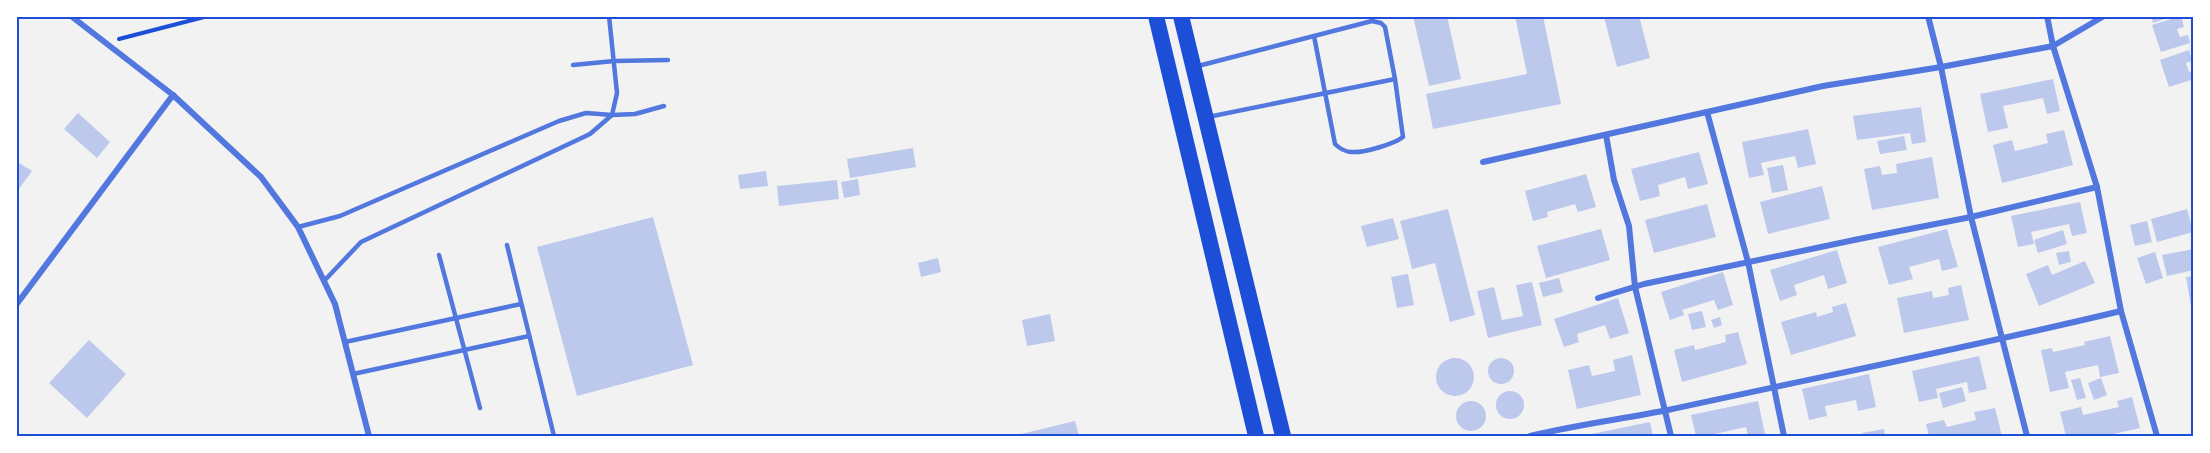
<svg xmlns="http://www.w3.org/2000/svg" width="2210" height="453" font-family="Mulish,sans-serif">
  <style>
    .building { fill: #bdc9ec }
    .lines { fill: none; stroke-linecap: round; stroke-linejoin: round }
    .path { stroke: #1d4ed8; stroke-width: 4 }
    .service { stroke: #5277de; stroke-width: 4.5 }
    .minor { stroke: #5277de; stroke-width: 6 }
    .trunk { stroke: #1d4ed8; stroke-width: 16 }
    .neatline { fill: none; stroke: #1d4ed8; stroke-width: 2 }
  </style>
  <rect width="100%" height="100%" fill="#f2f2f2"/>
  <!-- building -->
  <g class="building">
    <polygon points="1413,16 1447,16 1461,79 1429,86"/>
    <polygon points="1515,16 1543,16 1561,104 1433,129 1426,94 1527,74"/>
    <polygon points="1639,16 1650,58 1617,67 1604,17"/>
    <polygon points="2151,16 2170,16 2170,17 2153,23"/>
    <polygon points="2181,16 2184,27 2177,29 2180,37 2188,35 2190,43 2161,52 2152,25"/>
    <polygon points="2189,50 2192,61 2186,63 2189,72 2194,70 2194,79 2169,87 2160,60"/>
    <polygon points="2053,79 2060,111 2047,114 2043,98 2003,106 2008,128 1988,132 1980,94"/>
    <polygon points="1921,107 1926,142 1912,144 1910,133 1857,140 1853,116"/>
    <polygon points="78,113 110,142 97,158 64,129"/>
    <polygon points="1808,129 1816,164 1798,168 1795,156 1761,163 1764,175 1749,178 1742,142"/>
    <polygon points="2064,130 2073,165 2002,183 1993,145 2012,140 2015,151 2048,143 2046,134"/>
    <polygon points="1904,136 1907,150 1880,154 1877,141"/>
    <polygon points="913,148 916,167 850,178 847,159"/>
    <polygon points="1699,152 1708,184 1688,189 1685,177 1658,185 1660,196 1640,201 1631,169"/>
    <polygon points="1932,157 1939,198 1872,210 1864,169 1880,166 1882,175 1897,173 1896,164"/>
    <polygon points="16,161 32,171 16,193"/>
    <polygon points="1783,165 1788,190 1772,193 1767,168"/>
    <polygon points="766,171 768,186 740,189 738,175"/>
    <polygon points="1586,174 1596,207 1578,212 1575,204 1547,212 1548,217 1533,221 1525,191"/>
    <polygon points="858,179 860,195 844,198 841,182"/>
    <polygon points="837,180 839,199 779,206 777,186"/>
    <polygon points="1822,186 1830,219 1768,234 1760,202"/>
    <polygon points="2080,202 2087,233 2072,236 2069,224 2031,232 2034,244 2018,247 2011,216"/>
    <polygon points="1707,204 1716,237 1654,253 1645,220"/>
    <polygon points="1448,209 1475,315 1450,322 1435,263 1412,269 1400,221"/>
    <polygon points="2187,209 2193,232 2157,242 2151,219"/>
    <polygon points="653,217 693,365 577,396 537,247"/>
    <polygon points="1393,218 1399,239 1367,247 1361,226"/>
    <polygon points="2147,221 2152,242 2135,246 2130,225"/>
    <polygon points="1601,229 1610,260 1546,278 1537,246"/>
    <polygon points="1947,229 1958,267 1942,271 1939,259 1909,267 1913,279 1889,285 1878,247"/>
    <polygon points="2063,230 2067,244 2038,253 2034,240"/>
    <polygon points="2194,249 2194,270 2167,276 2162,255"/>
    <polygon points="1837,250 1847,283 1828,289 1824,275 1794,285 1797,295 1780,301 1770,270"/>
    <polygon points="2069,251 2071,262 2059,265 2056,253"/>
    <polygon points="2155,252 2163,278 2146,284 2137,258"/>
    <polygon points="938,258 941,272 921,277 918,263"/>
    <polygon points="2085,261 2095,283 2039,306 2026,274 2048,265 2052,275"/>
    <polygon points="1723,272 1733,305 1718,310 1714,300 1682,310 1684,315 1670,320 1661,292"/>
    <polygon points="1408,274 1414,305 1397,308 1391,277"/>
    <polygon points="2194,276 2194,312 2192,312 2186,277"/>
    <polygon points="1559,278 1563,292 1543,297 1539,283"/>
    <polygon points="1532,282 1542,325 1488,338 1477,291 1494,287 1502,320 1523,316 1516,285"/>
    <polygon points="1961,285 1969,320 1904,333 1897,298 1932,291 1933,298 1949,295 1948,288"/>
    <polygon points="1618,298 1629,333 1610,339 1605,325 1577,334 1579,342 1564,347 1554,319"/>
    <polygon points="1846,303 1856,336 1791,355 1781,322 1816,312 1817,317 1833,312 1832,307"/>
    <polygon points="1702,311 1706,327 1692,330 1688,314"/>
    <polygon points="1050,314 1055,341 1027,346 1022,320"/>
    <polygon points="1720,317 1722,325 1714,328 1711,320"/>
    <polygon points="1738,332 1747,364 1682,382 1674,350 1694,345 1695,350 1726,342 1725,335"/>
    <polygon points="2110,336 2119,373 2100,377 2098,365 2065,372 2069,388 2050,392 2041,350 2052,348 2053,352 2085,345 2084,342"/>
    <polygon points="89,340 126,374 87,418 49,383"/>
    <polygon points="1632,355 1641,395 1577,409 1568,370 1589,365 1592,376 1615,371 1613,360"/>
    <polygon points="1979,356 1987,389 1969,393 1967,382 1936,389 1938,398 1919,402 1912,371"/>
    <circle cx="1501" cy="371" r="13"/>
    <circle cx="1455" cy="377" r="19"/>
    <polygon points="1869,374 1876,407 1858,411 1856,400 1825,406 1827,416 1809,420 1802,389"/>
    <polygon points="2080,378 2086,398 2077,400 2071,380"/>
    <polygon points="2101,378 2107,395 2094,400 2088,383"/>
    <polygon points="1962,387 1966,401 1943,408 1939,393"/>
    <circle cx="1510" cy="405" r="14"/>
    <polygon points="2132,397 2140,428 2105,436 2066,436 2060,412 2081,407 2083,415 2119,407 2117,401"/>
    <polygon points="1758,401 1765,434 1748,436 1746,427 1715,434 1716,436 1696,436 1691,415"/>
    <circle cx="1471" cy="416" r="15"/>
    <polygon points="1995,408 2002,436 1929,436 1926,424 1944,420 1947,427 1976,420 1974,412"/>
    <polygon points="1075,421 1079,436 1013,436"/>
    <polygon points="1650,422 1653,436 1587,436 1587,435"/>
    <polygon points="1884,429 1885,436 1863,436 1862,433"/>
  </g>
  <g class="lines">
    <!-- path -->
    <polyline class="path" points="119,39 208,16"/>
    <!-- service -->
    <g class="service">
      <path d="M1314,36l21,108c4,4 11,8 17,8 12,1 42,-8 51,-15l-8,-58"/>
      <polyline points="573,65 614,61 668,60"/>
      <polyline points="1198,66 1372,21 1381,23 1385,27 1395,79 1208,117"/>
      <polyline points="298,227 340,216 559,121 586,113 612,115 635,114 664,106"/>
      <polyline points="507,245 554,436"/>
      <polyline points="439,255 480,408"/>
      <polyline points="324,281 361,242 590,134 612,115 617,93 609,16"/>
      <polyline points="345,342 521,304"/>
      <polyline points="353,374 529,336"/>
    </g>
    <!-- minor -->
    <g class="minor">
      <polyline points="71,16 173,95 261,177 298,227 335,304 369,436"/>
      <polyline points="1928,16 1941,67 1971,217 2027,436"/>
      <polyline points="2047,16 2053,46 2097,187 2121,311 2157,436"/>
      <polyline points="1707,112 1748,262 1784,436"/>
      <polyline points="1606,135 1614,180 1629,226 1635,287 1671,436"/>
      <polyline points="1483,162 1823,86 1941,67 2053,46 2104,16"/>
      <polyline points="1598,298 1644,284 1859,239 1971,217 2097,187"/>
      <polyline points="16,305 173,95"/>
      <path d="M1530,436c45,-11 92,-17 138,-26 151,-33 303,-63 453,-99"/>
    </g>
    <!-- trunk -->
    <g class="trunk">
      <polyline points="1156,16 1256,436"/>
      <polyline points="1181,16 1283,436"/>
    </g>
  </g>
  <!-- border -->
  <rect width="2210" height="453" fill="none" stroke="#ffffff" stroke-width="36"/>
  <rect x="18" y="18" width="2174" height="417" class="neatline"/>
</svg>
